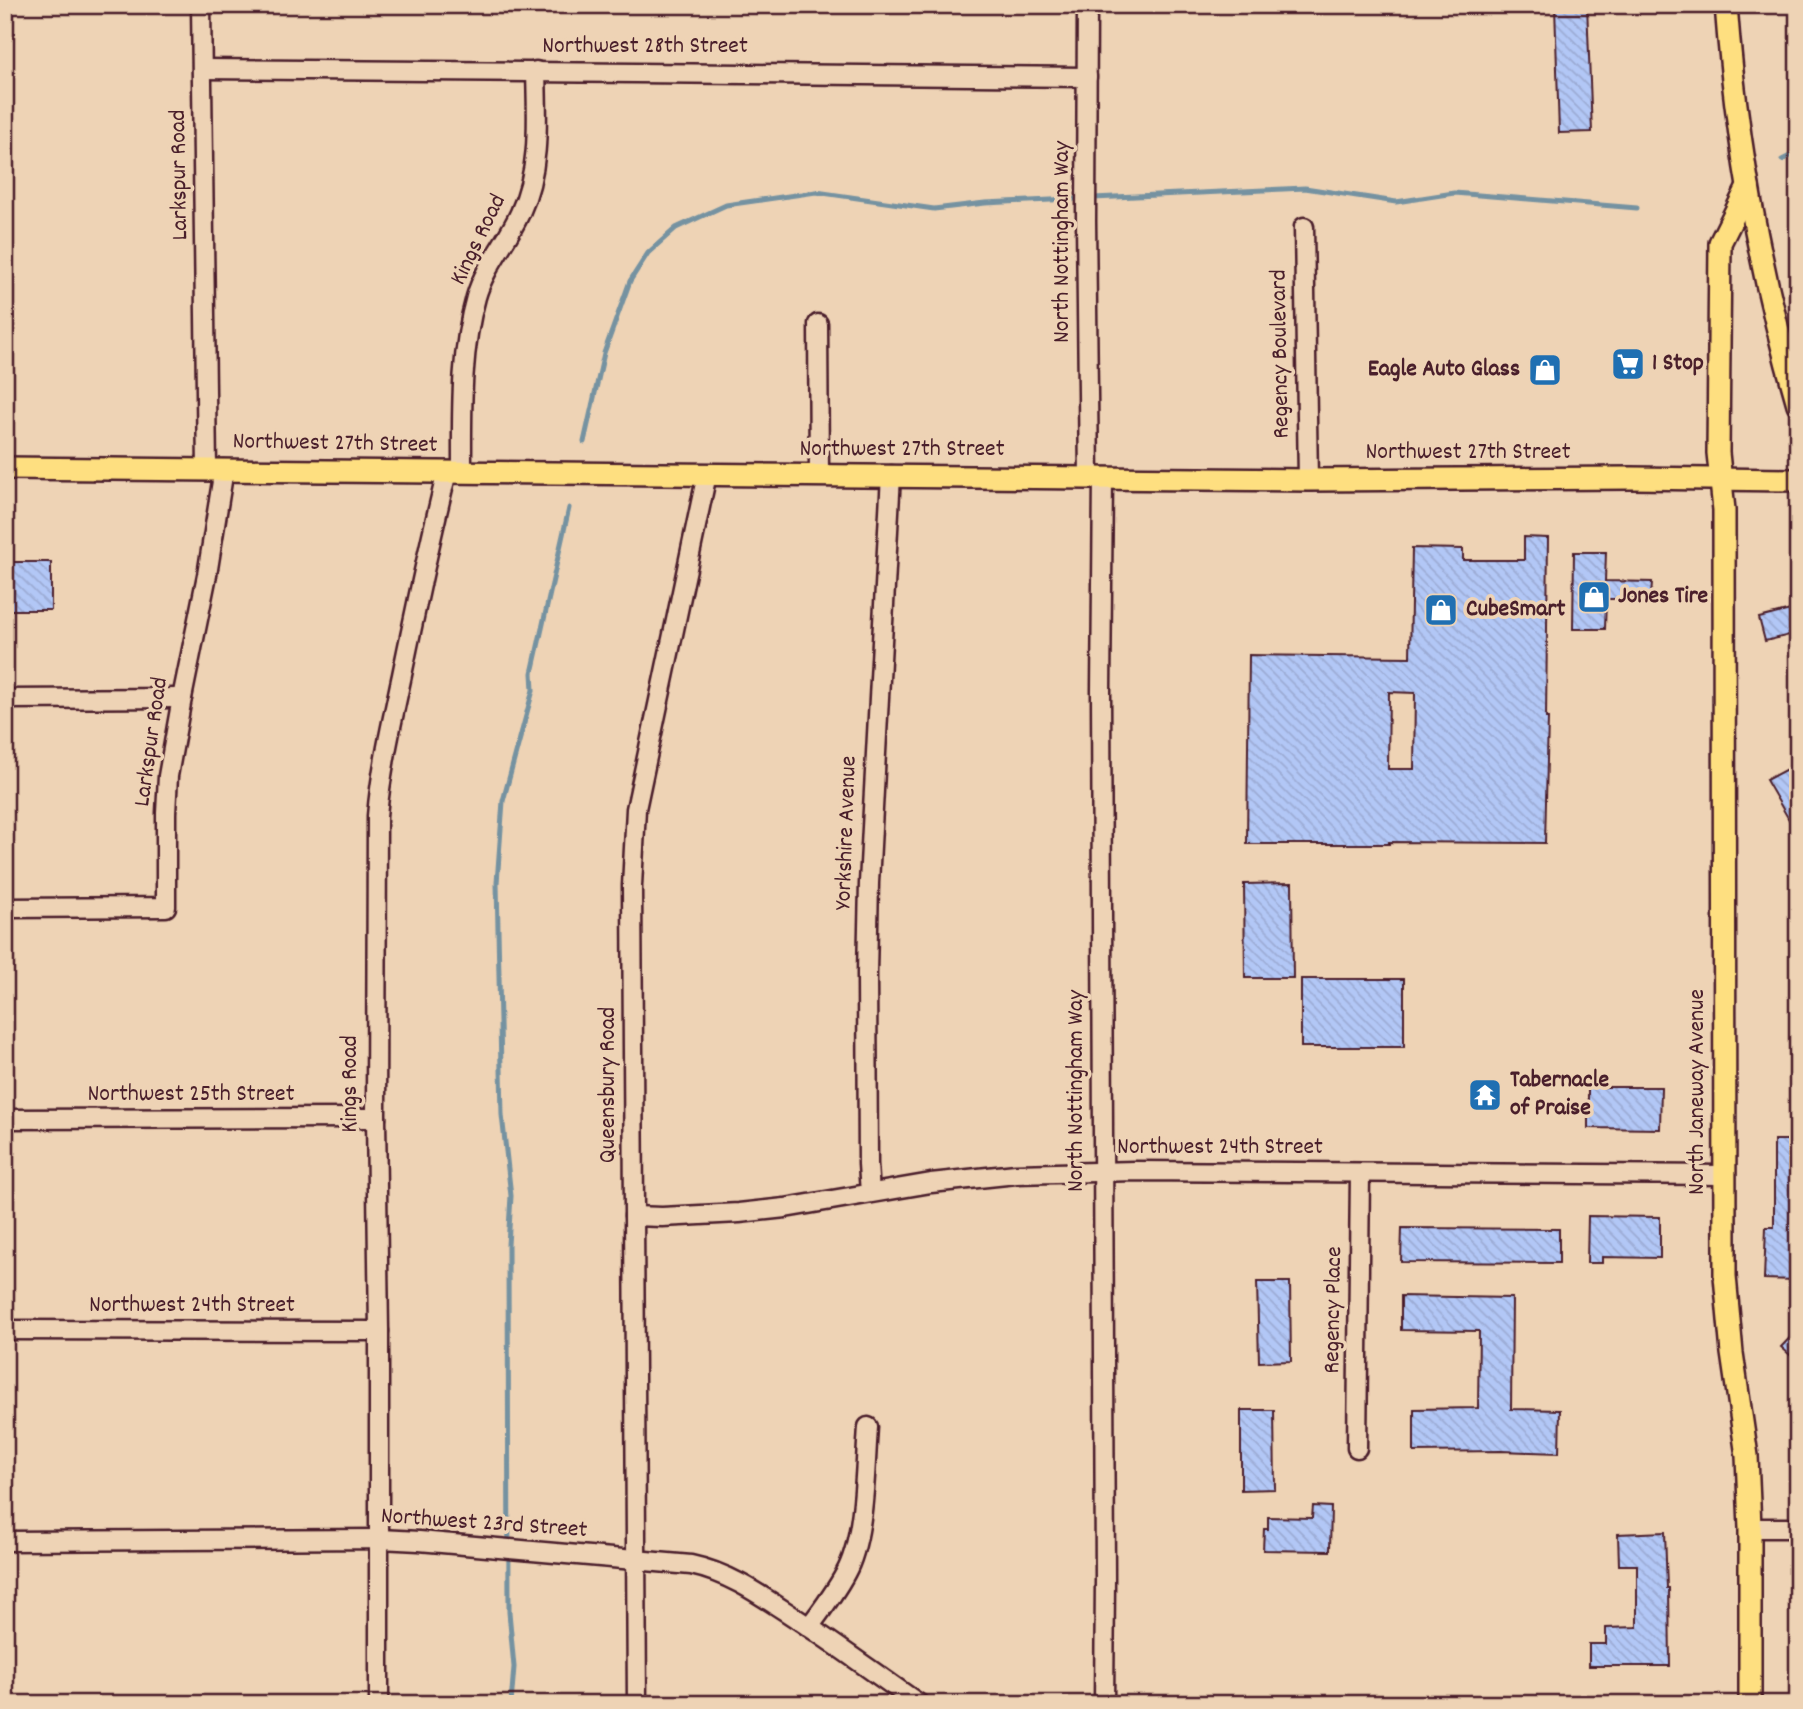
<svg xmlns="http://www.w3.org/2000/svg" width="1803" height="1709" font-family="Dekko,sans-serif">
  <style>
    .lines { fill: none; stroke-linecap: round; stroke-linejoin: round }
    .stream { stroke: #7492a1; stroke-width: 5 }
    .building { fill: url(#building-back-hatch); stroke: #4a1f2b; stroke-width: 2; fill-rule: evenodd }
    .minor-casing { stroke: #4a1f2b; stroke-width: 23 }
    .major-casing { stroke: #4a1f2b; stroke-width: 26 }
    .minor { stroke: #eed3b5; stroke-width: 18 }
    .major { stroke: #fedf80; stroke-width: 21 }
    .labels { text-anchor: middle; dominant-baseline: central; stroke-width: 7; stroke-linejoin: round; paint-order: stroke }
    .street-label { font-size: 24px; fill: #4a1f2b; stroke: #eed3b5 }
    .poi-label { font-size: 24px; font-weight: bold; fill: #4a1f2b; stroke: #eed3b5; text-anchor: start }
  </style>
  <defs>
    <pattern id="building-back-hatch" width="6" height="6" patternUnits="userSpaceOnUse" patternTransform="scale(1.75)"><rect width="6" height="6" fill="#b2c7f6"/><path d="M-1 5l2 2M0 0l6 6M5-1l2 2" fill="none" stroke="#9baad3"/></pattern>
  </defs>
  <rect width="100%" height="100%" fill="#eed3b5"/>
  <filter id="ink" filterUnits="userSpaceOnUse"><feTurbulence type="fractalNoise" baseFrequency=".0143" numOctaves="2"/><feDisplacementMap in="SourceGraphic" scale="14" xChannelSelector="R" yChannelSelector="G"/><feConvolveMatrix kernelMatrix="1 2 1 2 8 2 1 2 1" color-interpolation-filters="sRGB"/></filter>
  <g filter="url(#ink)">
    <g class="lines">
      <!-- stream -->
      <g class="stream">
        <polyline points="1782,160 1798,152"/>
        <polyline points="584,442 604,353 630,281 648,253 676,228 726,205 816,192 934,209 985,203 1305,188 1396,202 1454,193 1637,208"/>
        <polyline points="511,1704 514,1667 509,1612 508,1245 511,1196 502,1115 497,883 503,801 533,690 532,673 569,508"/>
      </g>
    </g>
    <!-- building -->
    <g class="building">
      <polygon points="1587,5 1592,132 1559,133 1555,6"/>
      <path d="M1524,537l24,1 -2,180h2l-3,125 -156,-1v2h-142l2,-189 161,2 2,-109 51,1v11h61zM1389,692l26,1 -1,76h-26z"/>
      <polygon points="1574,552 1606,552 1605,581 1652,582 1651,599 1606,599 1605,629 1573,629"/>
      <rect x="5" y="562" width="46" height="48"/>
      <polygon points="1798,608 1798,633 1765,641 1759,618"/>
      <polygon points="1798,763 1798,835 1766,780"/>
      <polygon points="1292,883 1293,978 1245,978 1244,884"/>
      <rect x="1301" y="979" width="103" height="68"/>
      <polygon points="1588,1087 1661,1087 1660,1129 1588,1128"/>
      <polygon points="1774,1140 1798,1140 1798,1280 1764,1279 1766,1227 1774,1227"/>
      <polygon points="1588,1216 1660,1217 1660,1258 1602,1257 1602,1263 1587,1263"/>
      <polygon points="1402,1228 1559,1229 1559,1263 1401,1262"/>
      <polygon points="1257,1282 1290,1282 1291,1361 1259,1362"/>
      <polygon points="1401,1296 1512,1298 1511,1409 1560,1410 1559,1453 1501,1451 1414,1452 1414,1409 1478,1408 1479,1331 1401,1330"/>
      <polygon points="1798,1329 1798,1362 1781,1347"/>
      <polygon points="1241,1410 1274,1410 1275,1489 1241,1490"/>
      <polygon points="1313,1506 1331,1507 1330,1551 1263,1550 1264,1529 1268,1529 1268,1517 1312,1518"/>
      <polygon points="1665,1532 1667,1588 1669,1588 1670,1666 1589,1666 1589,1644 1606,1644 1606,1628 1637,1627 1637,1565 1619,1565 1618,1534"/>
    </g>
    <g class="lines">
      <defs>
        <g id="minor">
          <polyline points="201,5 207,469"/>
          <polyline points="1087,5 1086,221 1089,478"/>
          <polyline points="203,69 1087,77"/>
          <polyline points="1304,227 1308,480"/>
          <polyline points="818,324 819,475"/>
          <path d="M462,472c0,-57 -2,-119 14,-175 9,-31 31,-55 44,-84 21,-45 17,-94 16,-142"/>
          <polyline points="1103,478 1101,691 1105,1580 1104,1704"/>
          <polyline points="5,699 182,698"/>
          <polyline points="5,908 166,907 166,813 168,776 182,698 207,575 224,469"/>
          <polyline points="5,1119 376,1118"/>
          <polyline points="870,1193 868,1164 867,973 869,883 891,475"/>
          <polyline points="634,1216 662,1217 739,1213 785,1208 931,1183 1016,1174 1135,1171 1725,1175"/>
          <polyline points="5,1330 379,1331"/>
          <polyline points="1357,1448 1360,1173"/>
          <polyline points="1750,1528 1788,1528 1798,1531"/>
          <path d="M5,1541l375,-2 39,2 272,24c38,8 68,29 100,50 43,28 85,59 128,89"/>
          <path d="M809,1627c14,-19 29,-38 39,-59 17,-36 17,-100 20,-141"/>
          <path d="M379,1704v-373l-3,-213 1,-302c4,-47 15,-94 25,-141 14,-68 28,-136 45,-203"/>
          <polyline points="637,1704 632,886 636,809 707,474"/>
        </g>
        <g id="major">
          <path d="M1726,5c10,135 34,269 72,399"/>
          <polyline points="1748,187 1720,243 1718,453 1724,510 1725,1276 1732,1353 1747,1456 1750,1528 1750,1704"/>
          <polyline points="5,468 1308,480 1632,478 1798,480"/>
        </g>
      </defs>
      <!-- minor casing -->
      <use href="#minor" class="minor-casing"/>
      <!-- major casing -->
      <use href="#major" class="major-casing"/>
      <!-- minor -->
      <use href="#minor" class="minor"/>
      <!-- major -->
      <use href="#major" class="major"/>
    </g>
  </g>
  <!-- icons -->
  <defs>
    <symbol id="supermarket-square" viewBox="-11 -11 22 22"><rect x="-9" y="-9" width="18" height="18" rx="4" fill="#1f6fb2" stroke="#eed3b5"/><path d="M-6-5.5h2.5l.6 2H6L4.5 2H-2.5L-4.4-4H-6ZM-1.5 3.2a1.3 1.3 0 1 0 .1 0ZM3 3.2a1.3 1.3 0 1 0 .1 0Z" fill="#fff"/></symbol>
    <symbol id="shop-square" viewBox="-11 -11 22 22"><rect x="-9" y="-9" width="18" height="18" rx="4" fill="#1f6fb2" stroke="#eed3b5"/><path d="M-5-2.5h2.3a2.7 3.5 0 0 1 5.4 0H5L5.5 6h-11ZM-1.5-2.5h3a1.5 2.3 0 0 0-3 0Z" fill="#fff"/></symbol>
    <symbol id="temple-square" viewBox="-11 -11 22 22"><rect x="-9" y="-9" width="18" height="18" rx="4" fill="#1f6fb2" stroke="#eed3b5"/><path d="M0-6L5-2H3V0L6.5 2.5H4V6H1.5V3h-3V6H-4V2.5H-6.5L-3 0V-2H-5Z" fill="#fff"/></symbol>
  </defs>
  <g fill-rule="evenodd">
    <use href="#supermarket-square" x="1609" y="345" width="38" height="38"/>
    <use href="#shop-square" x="1526" y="351" width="38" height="38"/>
    <use href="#shop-square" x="1575" y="578" width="38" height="38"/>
    <use href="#shop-square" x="1422" y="591" width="38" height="38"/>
    <use href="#temple-square" x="1466" y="1076" width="38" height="38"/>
  </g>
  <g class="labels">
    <!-- street labels -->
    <g class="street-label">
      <text x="645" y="47">Northwest 28th Street</text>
      <text transform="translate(180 175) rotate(-91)">Larkspur Road</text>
      <text transform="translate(479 240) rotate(-64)">Kings Road</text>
      <text transform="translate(1063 242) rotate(-90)">North Nottingham Way</text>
      <text transform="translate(1281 354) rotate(-91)">Regency Boulevard</text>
      <text transform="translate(335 444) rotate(1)">Northwest 27th Street</text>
      <text x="902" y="450">Northwest 27th Street</text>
      <text x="1468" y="453">Northwest 27th Street</text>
      <text transform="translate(152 742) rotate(-82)">Larkspur Road</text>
      <text transform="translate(847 833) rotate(-88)">Yorkshire Avenue</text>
      <text transform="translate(351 1084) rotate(-90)">Kings Road</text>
      <text transform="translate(609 1085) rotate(-90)">Queensbury Road</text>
      <text transform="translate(1077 1091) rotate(-90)">North Nottingham Way</text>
      <text transform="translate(1698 1092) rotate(-90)">North Janeway Avenue</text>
      <text x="191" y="1095">Northwest 25th Street</text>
      <text x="1220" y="1148">Northwest 24th Street</text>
      <text x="192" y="1306">Northwest 24th Street</text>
      <text transform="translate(1334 1310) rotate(-89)">Regency Place</text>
      <text transform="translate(484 1524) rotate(4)">Northwest 23rd Street</text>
    </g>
    <!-- poi labels -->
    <g class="poi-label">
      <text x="1652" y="364">1 Stop</text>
      <text x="1520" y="370" text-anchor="end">Eagle Auto Glass</text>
      <text x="1618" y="597">Jones Tire</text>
      <text x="1466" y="610">CubeSmart</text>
      <text x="1510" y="1081">Tabernacle<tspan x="1510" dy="28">of Praise</tspan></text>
    </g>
  </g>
  <!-- margin -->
  <rect width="1803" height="1709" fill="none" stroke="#eed3b5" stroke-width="28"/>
  <rect x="14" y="14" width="1775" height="1681" fill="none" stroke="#4a1f2b" stroke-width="2.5" filter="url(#ink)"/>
</svg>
